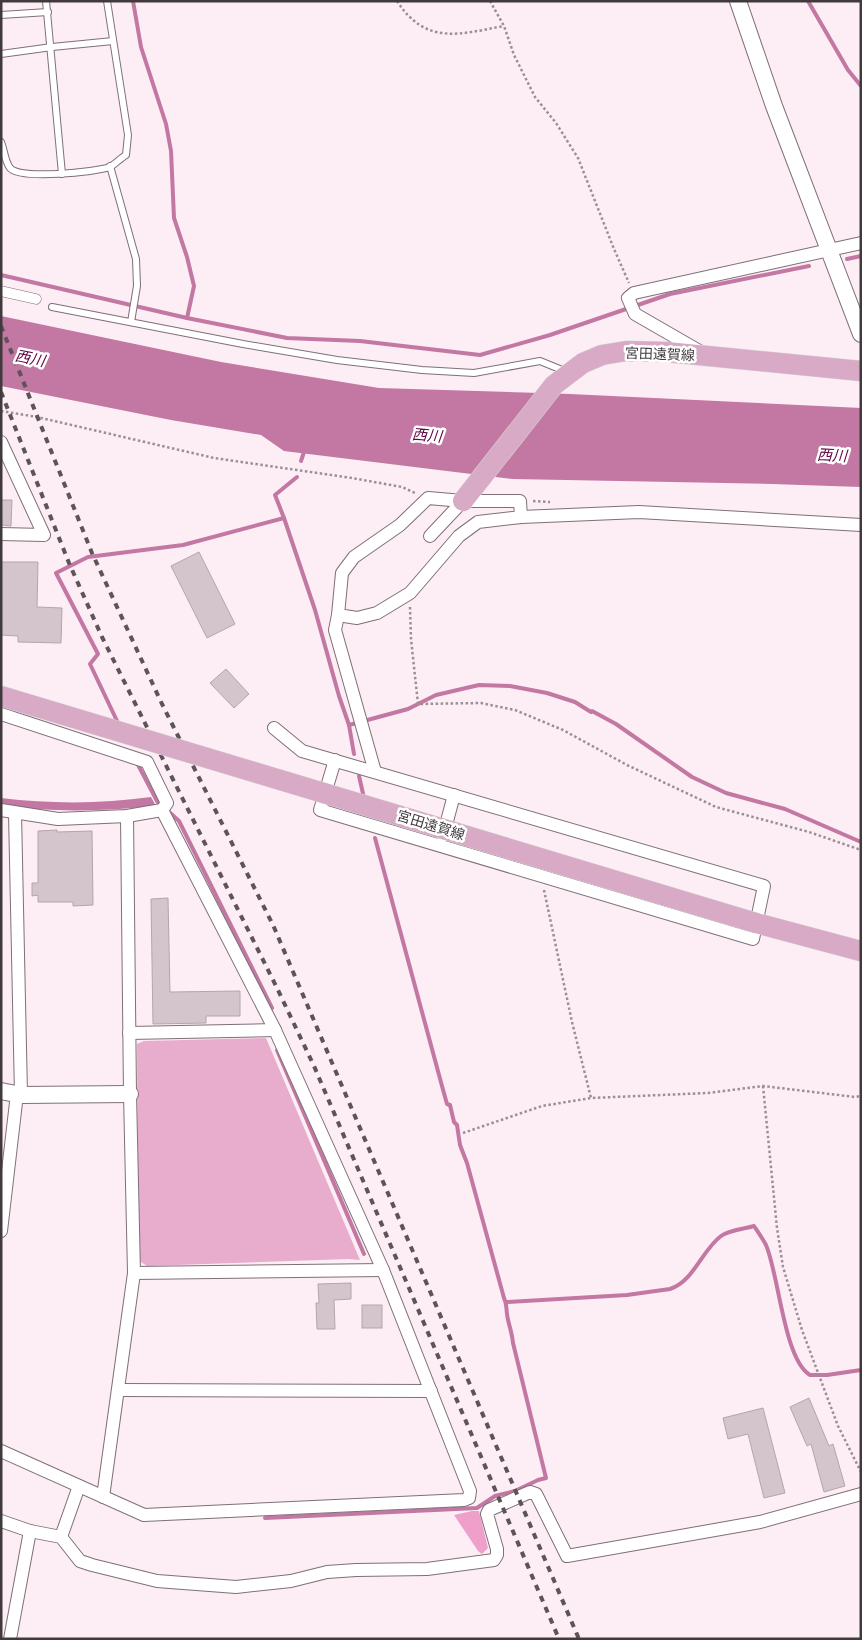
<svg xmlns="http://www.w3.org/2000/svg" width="862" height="1640" font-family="Montserrat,'Noto Sans JP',sans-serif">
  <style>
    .green { fill: #e8adcd }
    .forest { fill: #eea0cb }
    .water { fill: #c278a2 }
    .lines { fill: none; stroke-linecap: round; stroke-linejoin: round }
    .stream { stroke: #c278a2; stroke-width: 4 }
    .building { fill: #d4c5cd; stroke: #b4a5ac }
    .service-casing { stroke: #7e7077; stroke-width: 8 }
    .pedestrian-casing { stroke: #7e7077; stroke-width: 11 }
    .minor-casing { stroke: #7e7077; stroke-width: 14 }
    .tertiary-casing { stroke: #7e7077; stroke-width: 18 }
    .primary-casing { stroke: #d5d4d4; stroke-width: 21 }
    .path { stroke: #9a8f95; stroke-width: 2.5; stroke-dasharray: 2.5 2.5; stroke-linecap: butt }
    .service { stroke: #fff; stroke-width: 6 }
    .pedestrian { stroke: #fff; stroke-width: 10 }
    .minor { stroke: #fff; stroke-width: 12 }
    .tertiary { stroke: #fff; stroke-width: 16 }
    .primary { stroke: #d9aac5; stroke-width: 20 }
    .rail { stroke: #5c5458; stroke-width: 4; stroke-dasharray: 6 6; stroke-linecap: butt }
    .primary-bridge-casing { stroke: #d5d4d4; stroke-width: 21; stroke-linecap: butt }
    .primary-bridge { stroke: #d9aac5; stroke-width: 20 }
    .labels { text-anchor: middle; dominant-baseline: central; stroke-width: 5; stroke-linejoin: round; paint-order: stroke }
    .street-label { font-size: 14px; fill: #403a3d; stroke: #fff }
    .water-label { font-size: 15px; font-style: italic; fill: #600343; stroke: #fff }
  </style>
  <rect width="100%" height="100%" fill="#fdedf5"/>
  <!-- green -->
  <polygon class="green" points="266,1038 360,1260 349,1259 147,1266 141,1262 138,1257 137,1044 144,1041"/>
  <!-- forest -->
  <polygon class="forest" points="472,1511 479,1511 488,1548 482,1554 478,1551 454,1515"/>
  <!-- water -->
  <g class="water">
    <polygon points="1,316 221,362 379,388 570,394 861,408 861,487 772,484 513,479 284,451 261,435 171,420 1,386"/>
    <path d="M151,797l5,9c-52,5 -103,7 -155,-1v-7c50,6 100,6 150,-1z"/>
  </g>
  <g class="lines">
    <!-- stream -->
    <g class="stream">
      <polyline points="133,1 141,47 166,124 171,151 174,218 187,257 194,286 187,318 287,338 360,341 480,355 550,335 670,294 809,266"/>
      <polyline points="808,1 848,70 861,86"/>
      <polyline points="847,259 861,256"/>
      <polyline points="1,275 187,318"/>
      <polyline points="301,461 305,449"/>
      <polyline points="297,477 275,495 284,518 315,610 339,696 349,725 354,754"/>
      <polyline points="118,723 90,664 98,654 56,573 88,557 183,545 284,518"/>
      <polyline points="349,725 408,709 436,695 479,685 510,686 547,693 575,702 591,712 592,711 616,724 692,777 726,793 785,809 861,842"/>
      <polyline points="136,761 157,801 163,807"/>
      <polyline points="359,776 364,798"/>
      <polyline points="168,811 179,821 272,1008"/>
      <polyline points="277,1050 364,1254"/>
      <path d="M507,1302l120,-7 43,-6c24,-8 32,-39 51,-53 8,-6 23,-7 33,-10 4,6 9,13 12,19 13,30 18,115 44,130h17l34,-5"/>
      <path d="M265,1518l212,-10 18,-12 20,-5 23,-11 8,-2 -33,-135c-1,-11 -5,-20 -6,-29 -1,-7 0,-10 -3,-16l-37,-135 -7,-18 -3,-20 -3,-3 -4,-17 -3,-1 -5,-18 -67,-248"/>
    </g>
  </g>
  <!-- building -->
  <g class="building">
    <polygon points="1,500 12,500 11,526 1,525"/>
    <polygon points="199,552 235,624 207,638 171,566"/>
    <polygon points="1,562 38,562 37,607 62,608 61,643 18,642 18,636 1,635"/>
    <polygon points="226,669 249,694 234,708 210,683"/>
    <polygon points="57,830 57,832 92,831 93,905 73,906 73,902 38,902 38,895 32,896 32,883 38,883 38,831"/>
    <polygon points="168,898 170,992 240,991 240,1016 206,1016 206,1023 153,1024 151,899"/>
    <polygon points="351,1283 351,1299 334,1300 335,1329 317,1329 316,1303 319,1303 318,1284"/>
    <rect x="362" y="1305" width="20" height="23"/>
    <polygon points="809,1398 829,1446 833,1444 845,1486 824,1492 811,1444 807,1446 790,1407"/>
    <polygon points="763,1408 785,1493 764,1498 748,1434 728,1439 723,1418"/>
  </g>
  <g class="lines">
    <defs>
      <g id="service">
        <polyline points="46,1 62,174"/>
        <polyline points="1,15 48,12"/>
        <polyline points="1,54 52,47 113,41"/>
        <path d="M1,142c3,7 4,20 9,26 10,12 86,4 100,-1 5,-3 11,-9 16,-12l2,-20 -21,-134"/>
        <polyline points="110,166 136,259 137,286 131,322"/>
        <polyline points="52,307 243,344 337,360 422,370 474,373 540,361 567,372"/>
      </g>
      <polyline id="pedestrian" points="1,291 36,299"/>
      <g id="minor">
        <polyline points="701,352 635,314 628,298 634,293 861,243"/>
        <polyline points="1,442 44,535 1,534"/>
        <polygon points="428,498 463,501 520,501 521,517 478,522 459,536 410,593 377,613 357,618 338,615 342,573 354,557 400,525"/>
        <polyline points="521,517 639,512 861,525"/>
        <polyline points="430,536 463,501"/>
        <polyline points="338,615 335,630 375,772"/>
        <polyline points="1,714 147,762 167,803 162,810"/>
        <polyline points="274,728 302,751 764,886 753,939 320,810 335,760"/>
        <polyline points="1,810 58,819 127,816 162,810 275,1030 383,1270 470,1491 469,1498 464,1500 144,1515 1,1451"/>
        <polyline points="15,813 21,1095"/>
        <polyline points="443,836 454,795"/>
        <polyline points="129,1033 275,1030"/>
        <polyline points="1,1231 17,1094"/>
        <polyline points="134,1273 383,1270"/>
        <polyline points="119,1390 431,1391"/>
        <polyline points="103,1497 134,1273 130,1094 127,816"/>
        <polyline points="1,1521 30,1531 61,1537 80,1561 92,1565 157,1581 236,1587 291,1581 327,1572 356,1570 427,1569 494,1560 497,1555 497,1549 487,1514 489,1510 530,1492 536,1494 567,1556 760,1522 861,1494"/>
        <polyline points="61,1537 79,1486"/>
        <polyline points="10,1639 30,1531"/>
      </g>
      <g id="tertiary">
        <polyline points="738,1 774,106 861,334"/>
        <polyline points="1,1091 21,1095 130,1094"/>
      </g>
      <g id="primary">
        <polyline points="463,501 554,385 583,363 602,355 626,351 667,352 861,371"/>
        <polyline points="756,923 861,951"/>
      </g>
    </defs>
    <!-- service casing -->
    <use href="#service" class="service-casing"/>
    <!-- pedestrian casing -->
    <use href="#pedestrian" class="pedestrian-casing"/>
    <!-- minor casing -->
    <use href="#minor" class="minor-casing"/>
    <!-- tertiary casing -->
    <use href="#tertiary" class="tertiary-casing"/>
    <!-- primary casing -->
    <use href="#primary" class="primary-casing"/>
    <!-- path -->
    <g class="path">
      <path d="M397,1c29,45 63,33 107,25"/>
      <polyline points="490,1 504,26 514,55 535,97 556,123 578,158 614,249 629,283"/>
      <polyline points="1,411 37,417 214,458 352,478 402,487 415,493"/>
      <polyline points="533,501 550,502"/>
      <polyline points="410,607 411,639 418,704 481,703 515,710 563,730 627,765 716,807 809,832 861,850"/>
      <polyline points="544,890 572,1022 591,1098"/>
      <polyline points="763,1086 777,1228 783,1267 802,1330 838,1426 861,1472"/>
      <polyline points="463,1133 542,1106 591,1098 708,1093 763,1086 855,1097 861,1096"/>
    </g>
    <!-- service -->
    <use href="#service" class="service"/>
    <!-- pedestrian -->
    <use href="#pedestrian" class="pedestrian"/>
    <!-- minor -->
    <use href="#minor" class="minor"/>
    <!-- tertiary -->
    <use href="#tertiary" class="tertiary"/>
    <!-- primary -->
    <use href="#primary" class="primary"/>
    <!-- rail -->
    <g class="rail">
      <polyline points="1,326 92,553 162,704 273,925 579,1639"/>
      <polyline points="1,392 69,563 102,637 277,988 314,1066 559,1639"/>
    </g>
    <defs>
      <polyline id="primary-bridge" points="1,696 756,923"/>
    </defs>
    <!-- primary-bridge casing -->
    <use href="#primary-bridge" class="primary-bridge-casing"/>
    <!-- primary-bridge -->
    <use href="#primary-bridge" class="primary-bridge"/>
  </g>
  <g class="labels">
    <!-- street labels -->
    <g class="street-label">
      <text transform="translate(660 354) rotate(2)">宮田遠賀線</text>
      <text transform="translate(431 825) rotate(17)">宮田遠賀線</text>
    </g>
    <!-- water labels -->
    <g class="water-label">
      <text transform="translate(30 358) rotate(11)">西川</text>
      <text transform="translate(427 435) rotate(5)">西川</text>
      <text transform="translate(832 455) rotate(3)">西川</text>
    </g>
  </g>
  <!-- border -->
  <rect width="862" height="1640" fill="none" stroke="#403a3d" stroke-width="5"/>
</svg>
